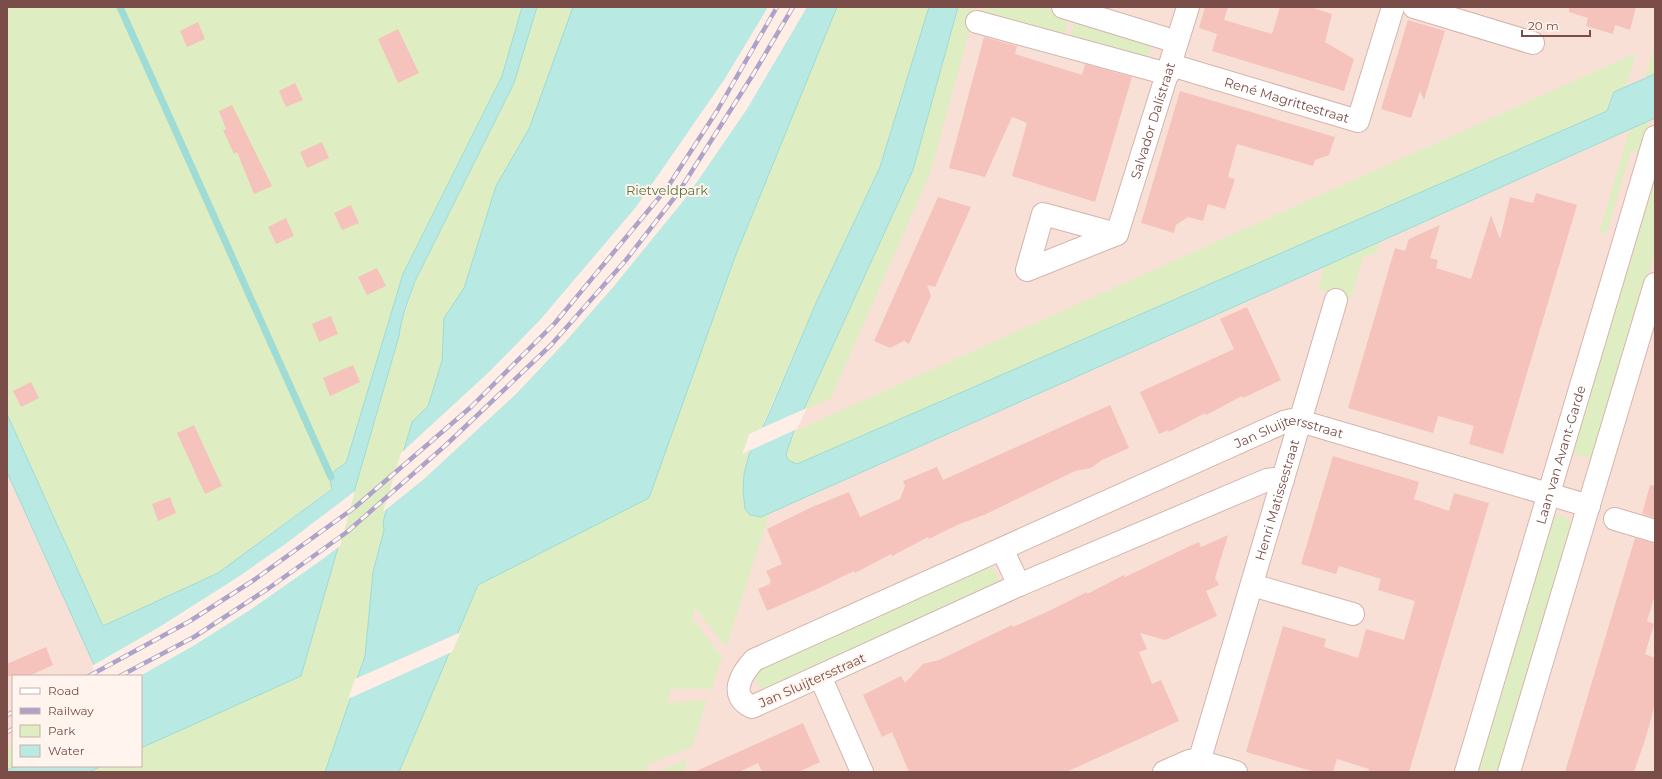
<svg xmlns="http://www.w3.org/2000/svg" width="1662" height="779" font-family="Montserrat,sans-serif">
  <style>
    .residential { fill: #f8e0d7 }
    .green { fill: #dfedc3 }
    .water { fill: #b8e9e3; stroke: #9edcd5 }
    .pier { fill: #feeee6 }
    .lines { fill: none; stroke-linecap: round; stroke-linejoin: round }
    .stream { stroke: #9edcd5; stroke-width: 7 }
    .building { fill: #f5c3bb }
    .street-casing { stroke: #d4b4ad; stroke-width: 24 }
    .secondary-casing { stroke: #d9b4ad; stroke-width: 24 }
    .street { stroke: #fff; stroke-width: 22 }
    .secondary { stroke: #fff; stroke-width: 22 }
    .rail-casing { stroke: #ada3c9; stroke-width: 4.5 }
    .rail { stroke: #fff4ee; stroke-width: 3; stroke-dasharray: 9; stroke-linecap: butt }
    .labels { text-anchor: middle; dominant-baseline: central; stroke-width: 4; stroke-linejoin: round; paint-order: stroke }
    .street-label { font-size: 13px; fill: #7a4d48; stroke: #fff4ee }
    .park-label { font-size: 13px; fill: #5b743a; stroke: #fff4ee }
  </style>
  <rect width="100%" height="100%" fill="#feeee6"/>
  <!-- residential -->
  <g class="residential">
    <polygon points="946,7 1655,7 1655,772 614,772 673,560 763,502"/>
    <polygon points="7,440 118,676 13,676 13,766 141,766 163,772 7,772"/>
  </g>
  <!-- green -->
  <g class="green">
    <path d="M7,7h515l-20,69 -99,198 -57,189c-11,7 -19,11 -14,25l-114,85 -115,54 -96,-213z"/>
    <polygon points="531,7 929,7 880,167 816,303 761,429 749,434 742,455 752,448 761,517 770,512 726,647 695,608 692,618 722,657 712,689 671,689 667,703 707,700 692,747 648,764 646,772 89,772 102,766 141,766 141,731 326,586 399,336 400,323 405,313 415,281 499,112"/>
    <polygon points="958,7 976,7 930,174 831,398 803,411 913,170"/>
    <polygon points="986,7 1043,7 1070,16 1063,39 983,16"/>
    <polygon points="1076,18 1153,41 1146,63 1069,40"/>
    <polygon points="1655,45 1655,74 1645,78"/>
    <polygon points="1636,53 1626,86 1614,92 1607,111 797,464 788,460 786,454 795,431"/>
    <polygon points="1648,121 1649,123 1640,153 1631,151 1608,229 1603,234 1599,233 1630,128"/>
    <polygon points="1655,175 1655,252 1593,459 1568,452"/>
    <polygon points="1379,242 1376,254 1363,257 1351,298 1318,289 1325,266"/>
    <path d="M1560,515c7,2 9,5 13,12l-72,245h-29l78,-254z"/>
    <path d="M982,565c11,2 14,5 16,16l-6,7 -222,100 -10,-1 -5,-8 -1,-8z"/>
    <polygon points="13,743 13,766 16,766 7,770 7,746"/>
    <polygon points="684,760 687,761 684,772 657,772"/>
  </g>
  <!-- water -->
  <g class="water">
    <path d="M522,7h15l-23,76 -99,198c-6,18 -14,36 -16,55l-98,340 -160,72v-72h-42l-92,-204v-58l96,212 115,-53 114,-84c-5,-16 2,-18 14,-26l57,-189 99,-198z"/>
    <polygon points="573,7 837,7 735,257 649,498 478,585 399,772 325,772 365,656 373,572 384,530 383,522 412,422 428,406 442,361 444,318 464,288 496,186 529,129"/>
    <polygon points="929,7 958,7 913,170 794,431 786,454 788,460 797,464 1607,111 1614,92 1655,74 1655,118 1319,269 761,517 750,515 745,509 743,490 744,474 749,455 768,416 816,303 880,167"/>
    <polygon points="16,766 102,766 89,772 7,772 7,770"/>
  </g>
  <!-- pier -->
  <g class="pier">
    <polygon points="768,7 807,7 747,109 688,195 614,286 566,341 516,394 424,479 383,512 401,453 489,372 540,320 636,207 724,80"/>
    <polygon points="807,408 797,429 749,451 759,429"/>
    <polygon points="355,491 340,546 320,561 250,610 193,646 140,676 96,676 92,666 161,626 238,577 284,545"/>
    <polygon points="461,632 452,652 348,699 355,679"/>
  </g>
  <g class="lines">
    <!-- stream -->
    <polyline class="stream" points="120,7 331,477"/>
  </g>
  <!-- building -->
  <g class="building">
    <polygon points="1205,7 1228,7 1224,20 1272,34 1280,7 1311,7 1332,14 1325,42 1354,59 1344,91 1212,51 1217,34 1199,28"/>
    <polygon points="1569,7 1636,7 1630,30 1615,25 1613,34 1586,26 1588,18 1569,12"/>
    <polygon points="1408,20 1445,31 1424,100 1420,91 1411,118 1381,109"/>
    <polygon points="198,22 205,39 187,47 180,31"/>
    <polygon points="398,29 419,73 398,83 378,39"/>
    <polygon points="984,37 1017,46 1015,54 1082,75 1085,64 1132,77 1095,202 1012,176 1027,123 1012,117 985,177 949,168"/>
    <polygon points="295,83 303,100 286,107 279,91"/>
    <polygon points="1180,91 1335,137 1329,155 1315,160 1313,166 1237,144 1228,177 1235,179 1225,209 1208,204 1203,221 1188,217 1176,225 1174,233 1141,223"/>
    <polygon points="232,105 272,186 254,194 237,152 234,154 223,130 226,129 219,111"/>
    <polygon points="322,142 329,158 307,168 300,152"/>
    <polygon points="1536,193 1577,205 1503,454 1469,444 1474,426 1438,416 1433,433 1348,408 1395,248 1405,251 1409,239 1440,225 1430,258 1438,260 1436,268 1471,279 1491,215 1500,239 1510,197 1533,203"/>
    <polygon points="938,197 971,207 935,287 927,285 931,296 909,344 904,341 890,348 874,341"/>
    <polygon points="351,205 359,223 342,230 334,213"/>
    <polygon points="286,218 294,236 276,244 268,227"/>
    <polygon points="377,268 386,286 367,295 358,277"/>
    <polygon points="1247,307 1281,380 1243,398 1242,396 1206,415 1205,413 1169,432 1168,430 1159,434 1140,392 1234,349 1220,319"/>
    <polygon points="331,316 338,334 319,342 312,324"/>
    <polygon points="353,365 360,382 330,396 323,378"/>
    <polygon points="31,382 39,398 21,407 13,391"/>
    <polygon points="1110,405 1129,448 1102,460 1091,468 1075,471 984,515 957,525 929,539 928,537 892,556 891,554 855,573 854,571 817,589 767,611 758,589 770,584 769,582 771,581 766,571 782,564 767,529 812,507 849,492 860,517 900,499 905,486 903,481 937,467 943,480"/>
    <polygon points="194,425 222,486 205,494 177,433"/>
    <polygon points="1333,456 1419,482 1414,499 1449,511 1454,493 1489,503 1409,772 1368,772 1369,769 1337,759 1333,772 1315,772 1246,752 1283,626 1326,639 1324,647 1358,658 1366,629 1404,640 1415,601 1378,590 1381,579 1339,566 1336,574 1301,564"/>
    <polygon points="1650,485 1655,486 1655,518 1642,514"/>
    <polygon points="170,497 176,513 158,521 152,504"/>
    <polygon points="1228,535 1215,578 1219,585 1206,591 1217,616 1165,640 1140,633 1147,649 1139,652 1152,684 1161,680 1179,721 1066,772 909,772 892,732 882,737 863,695 901,676 905,683 923,664 939,660 1012,625 1013,627 1051,610 1087,592 1087,594 1124,575 1125,577 1190,546 1199,542 1201,547"/>
    <polygon points="1635,538 1655,543 1655,595 1647,621 1654,624 1645,654 1655,658 1655,704 1646,737 1634,772 1565,772"/>
    <polygon points="46,647 53,665 29,676 7,676 7,664"/>
    <polygon points="803,723 820,762 798,772 762,772 758,763 739,772 694,772"/>
  </g>
  <g class="lines">
    <defs>
      <g id="street">
        <polyline points="1063,7 1177,42"/>
        <polyline points="1414,7 1533,43"/>
        <polyline points="977,22 1168,74"/>
        <path id="s1" d="M1171,65l187,56 35,-114"/>
        <polygon points="1043,214 1117,234 1027,270"/>
        <path id="s2" d="M1117,234l71,-227"/>
        <path id="s3" d="M1283,480l-9,-1 -7,1 -248,105 -267,122c-24,-11 -11,-33 2,-47l530,-238 8,-2 8,1 289,85"/>
        <polyline points="1615,519 1655,531"/>
        <polyline points="1002,549 1019,585"/>
        <polyline points="1252,585 1353,614"/>
        <polyline points="820,676 862,772"/>
        <polyline points="1164,772 1189,761 1195,760 1236,772"/>
        <path id="s4" d="M1196,772l140,-472"/>
      </g>
      <g id="secondary">
        <path id="s5" d="M1466,772l189,-635"/>
        <polyline points="1509,772 1655,284"/>
      </g>
    </defs>
    <!-- street casing -->
    <use href="#street" class="street-casing"/>
    <!-- secondary casing -->
    <use href="#secondary" class="secondary-casing"/>
    <!-- street -->
    <use href="#street" class="street"/>
    <!-- secondary -->
    <use href="#secondary" class="secondary"/>
    <defs>
      <g id="rail">
        <polyline points="89,676 190,621 254,580 354,508 471,407 555,323 667,188 717,111 777,7"/>
        <polyline points="120,676 194,637 269,588 347,532 447,444 551,345 626,260 678,193 754,73 793,7"/>
        <polyline points="7,715 13,712"/>
        <polyline points="7,732 13,729"/>
      </g>
    </defs>
    <!-- rail casing -->
    <use href="#rail" class="rail-casing"/>
    <!-- rail -->
    <use href="#rail" class="rail"/>
  </g>
  <g class="labels">
    <!-- street labels -->
    <g class="street-label">
      <text stroke="none"><textPath href="#s1" startOffset="121">René Magrittestraat</textPath></text>
      <text stroke="none"><textPath href="#s2" startOffset="119">Salvador Dalístraat</textPath></text>
      <text stroke="none"><textPath href="#s3" startOffset="1221">Jan Sluijtersstraat</textPath></text>
      <text stroke="none"><textPath href="#s5" startOffset="331">Laan van Avant-Garde</textPath></text>
      <text stroke="none"><textPath href="#s4" startOffset="284">Henri Matissestraat</textPath></text>
      <text transform="translate(812 680) rotate(-24)">Jan Sluijtersstraat</text>
    </g>
    <!-- park labels -->
    <g class="park-label">
      <text x="667" y="190">Rietveldpark</text>
    </g>
  </g>
  <!-- border -->
  <rect width="1662" height="779" fill="none" stroke="#7a4d48" stroke-width="16"/>
  <!-- legend -->
  <rect x="12" y="675" width="130" height="92" fill="#fff4ee" stroke="#cab1ac"/>
  <rect x="20" y="688" width="20" height="6" fill="#ffffff" stroke="#cab1ac"/>
  <text x="48" y="695" font-size="12" fill="#7a4d48">Road</text>
  <rect x="20" y="708" width="20" height="6" fill="#ada3c9" stroke="#cab1ac"/>
  <text x="48" y="715" font-size="12" fill="#7a4d48">Railway</text>
  <rect x="20" y="725" width="20" height="12" fill="#dfedc3" stroke="#cab1ac"/>
  <text x="48" y="735" font-size="12" fill="#7a4d48">Park</text>
  <rect x="20" y="745" width="20" height="12" fill="#b8e9e3" stroke="#cab1ac"/>
  <text x="48" y="755" font-size="12" fill="#7a4d48">Water</text>
  <!-- scale -->
  <path d="M1522 30v6h68v-6" fill="none" stroke="#7a4d48" stroke-width="2"/>
  <text x="1528" y="30" font-size="12" fill="#7a4d48" stroke="#fff4ee" stroke-width="3" paint-order="stroke">20 m</text>
</svg>
